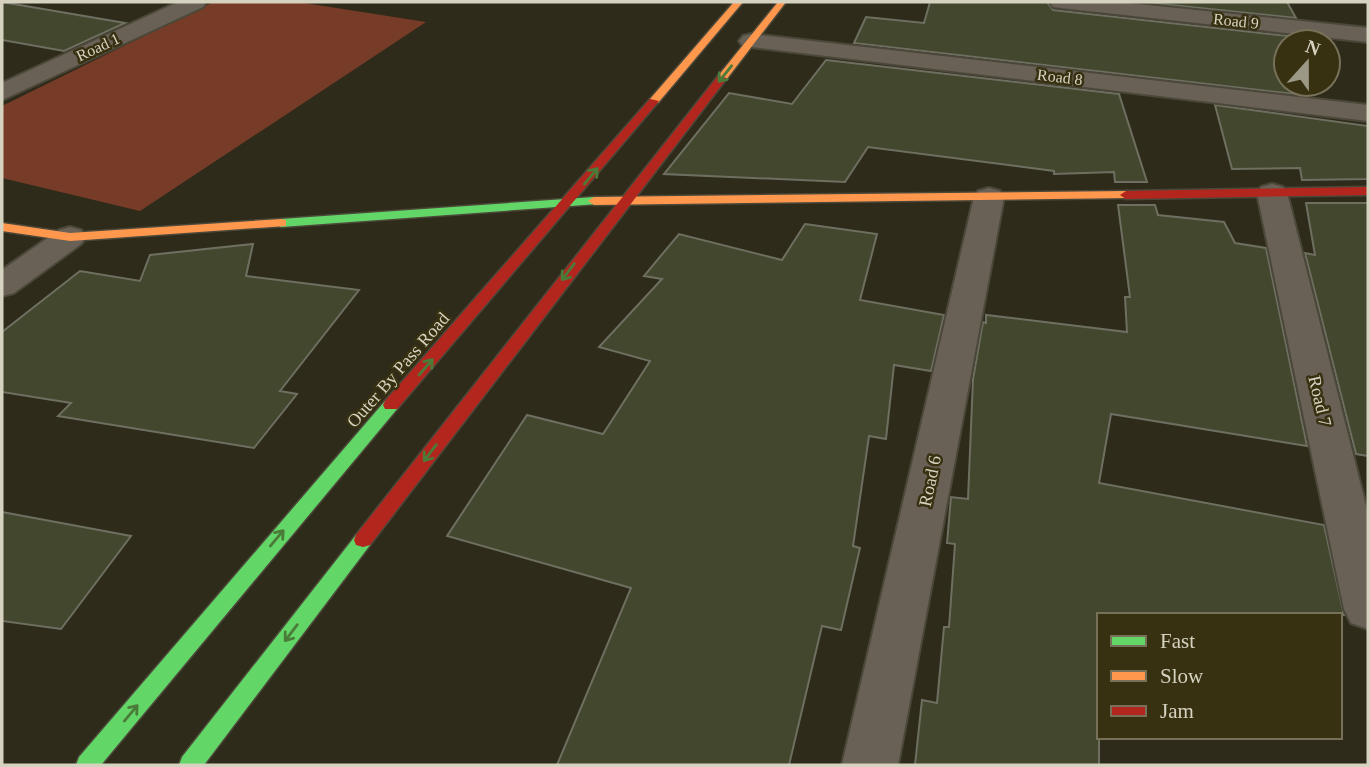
<svg xmlns="http://www.w3.org/2000/svg" width="1370" height="767" font-family="'Times New Roman',serif">
  <style>
    .green { fill: #773c27 }
    .building { fill: #43472e; stroke: #6e6f61; stroke-width: 2 }
    .lines { fill: none; stroke-linecap: round; stroke-linejoin: round }
    .street-casing { stroke: #4b483a; stroke-width: 4 }
    .fast-casing { stroke: #4b483a; stroke-width: 3 }
    .slow-casing { stroke: #4b483a; stroke-width: 3 }
    .jam-casing { stroke: #4b483a; stroke-width: 3 }
    .street { fill: #6a6156; fill-rule: evenodd }
    .fast { fill: #63d668; fill-rule: evenodd }
    .slow { fill: #ff974d; fill-rule: evenodd }
    .jam { fill: #b3261e; fill-rule: evenodd }
    .oneway { stroke: #4b7b39 }
    .labels { text-anchor: middle; dominant-baseline: central; stroke-width: 5; stroke-linejoin: round; paint-order: stroke }
    .far-street-label { font-size: 16px; fill: #d5d2c0; stroke: #373112 }
    .street-label { font-size: 18px; fill: #d5d2c0; stroke: #373112 }
  </style>
  <rect width="100%" height="100%" fill="#2f2b1a"/>
  <!-- green -->
  <polygon class="green" points="213,2 298,2 426,22 140,211 2,178 2,106"/>
  <!-- building -->
  <g class="building">
    <polygon points="2,2 125,23 64,51 2,40"/>
    <polygon points="930,2 1047,2 1053,10 1307,38 1309,42 1282,42 1286,52 1286,84 1299,84 1303,95 854,43 866,17 924,23"/>
    <polygon points="1142,2 1287,2 1296,18"/>
    <polygon points="826,60 1119,94 1147,182 1115,182 1114,172 1054,174 1054,171 868,147 845,182 664,174 729,93 792,104"/>
    <polygon points="1215,105 1368,126 1368,179 1302,180 1300,168 1232,169"/>
    <polygon points="1306,203 1368,203 1368,456 1356,454 1305,253 1315,255"/>
    <polygon points="1118,205 1155,205 1158,215 1224,222 1235,243 1266,248 1307,446 1111,414 1099,483 1324,525 1344,615 1099,615 1099,765 915,765 922,700 937,703 944,627 949,627 955,544 947,543 951,497 968,499 973,379 983,322 986,323 986,315 1127,332 1125,297 1130,297"/>
    <polygon points="805,224 877,234 860,300 944,315 931,371 894,365 886,439 869,436 853,546 860,548 841,630 822,626 789,765 557,765 631,588 447,536 527,415 603,434 650,361 599,347 662,279 644,276 679,234 782,260"/>
    <polygon points="253,244 246,276 359,290 280,391 297,394 254,448 58,416 71,403 2,392 2,332 80,271 140,281 150,255"/>
    <polygon points="2,512 131,536 61,629 2,621"/>
  </g>
  <g class="lines">
    <defs>
      <g id="street">
        <polygon points="178,2 206,2 203,7 2,100 2,83"/>
        <polygon points="1050,2 1119,2 1368,28 1368,42 1061,8 1053,7"/>
        <polygon points="751,34 1368,105 1368,121 743,46 739,41 743,36"/>
        <polygon points="1272,184 1283,187 1287,193 1368,514 1368,629 1351,623 1344,609 1257,193 1261,187"/>
        <polygon points="989,188 1000,191 1004,197 898,765 842,765 974,197 978,191"/>
        <polygon points="70,227 81,230 86,237 81,244 14,293 2,296 2,270 59,230"/>
      </g>
      <g id="fast">
        <polygon points="594,197 600,201 598,204 281,227 275,223 281,219"/>
        <polygon points="391,400 397,401 399,405 397,409 101,765 76,765 79,757 385,401"/>
        <polygon points="363,533 370,535 372,540 370,545 204,765 179,765 182,757 356,535"/>
      </g>
      <g id="slow">
        <polygon points="734,2 743,2 658,103 650,103 650,99"/>
        <polygon points="778,2 786,2 726,80 718,80 718,76"/>
        <polygon points="1126,191 1130,192 1130,198 594,205 588,201 594,197"/>
        <polygon points="281,219 286,220 286,226 70,241 2,231 2,223 70,233"/>
      </g>
      <g id="jam">
        <polygon points="718,76 727,78 370,545 363,547 356,545 354,540 356,535"/>
        <polygon points="650,99 659,101 397,409 385,409 383,405 385,401"/>
        <polygon points="1368,187 1368,195 1126,199 1120,195 1126,191"/>
      </g>
    </defs>
    <!-- street casing -->
    <use href="#street" class="street-casing"/>
    <!-- fast casing -->
    <use href="#fast" class="fast-casing"/>
    <!-- slow casing -->
    <use href="#slow" class="slow-casing"/>
    <!-- jam casing -->
    <use href="#jam" class="jam-casing"/>
    <!-- street -->
    <use href="#street" class="street"/>
    <!-- fast -->
    <use href="#fast" class="fast"/>
    <!-- slow -->
    <use href="#slow" class="slow"/>
    <!-- jam -->
    <use href="#jam" class="jam"/>
  </g>
  <!-- one-way arrows -->
  <defs><path id="oneway-shaft" d="M-6 0H5M1.5-3L5.5 0L1.5 3" fill="none" stroke-width="1.6" stroke-linecap="round" stroke-linejoin="round" transform="scale(1.75)"/></defs>
  <g class="oneway">
    <use href="#oneway-shaft" transform="translate(725 74) rotate(129)"/>
    <use href="#oneway-shaft" transform="translate(591 176) rotate(-50)"/>
    <use href="#oneway-shaft" transform="translate(568 272) rotate(127)"/>
    <use href="#oneway-shaft" transform="translate(426 367) rotate(-49)"/>
    <use href="#oneway-shaft" transform="translate(430 453) rotate(127)"/>
    <use href="#oneway-shaft" transform="translate(277 538) rotate(-50)"/>
    <use href="#oneway-shaft" transform="translate(291 633) rotate(127)"/>
    <use href="#oneway-shaft" transform="translate(131 713) rotate(-50)"/>
  </g>
  <g class="labels">
    <!-- far-street labels -->
    <g class="far-street-label">
      <text transform="translate(1236 21) rotate(6)">Road 9</text>
      <text transform="translate(98 47) rotate(-25)">Road 1</text>
      <text transform="translate(1060 77) rotate(7)">Road 8</text>
    </g>
    <!-- street labels -->
    <g class="street-label">
      <text transform="translate(398 370) rotate(-49)">Outer By Pass Road</text>
      <text transform="translate(1320 401) rotate(77)">Road 7</text>
      <text transform="translate(930 481) rotate(-78)">Road 6</text>
    </g>
  </g>
  <!-- border -->
  <rect width="1370" height="767" fill="none" stroke="#d5d2c0" stroke-width="7"/>
  <!-- legend -->
  <rect x="1097" y="613" width="245" height="126" fill="#373112" stroke="#767158" stroke-width="2"/>
  <rect x="1111" y="636" width="35" height="10" fill="#63d668" stroke="#767158" stroke-width="2"/>
  <text x="1160" y="648" font-size="21" fill="#d5d2c0">Fast</text>
  <rect x="1111" y="671" width="35" height="10" fill="#ff974d" stroke="#767158" stroke-width="2"/>
  <text x="1160" y="683" font-size="21" fill="#d5d2c0">Slow</text>
  <rect x="1111" y="706" width="35" height="10" fill="#b3261e" stroke="#767158" stroke-width="2"/>
  <text x="1160" y="718" font-size="21" fill="#d5d2c0">Jam</text>
  <!-- north arrow -->
  <g transform="translate(1307 63) rotate(21)"><circle r="33" fill="#373112" stroke="#767158" stroke-width="2"/>
  <path d="M0-5L12 26L0 18L-12 26Z" fill="#9b9886"/>
  <text y="-10" font-size="19" font-weight="bold" text-anchor="middle" fill="#d5d2c0">N</text>
  </g>
</svg>
